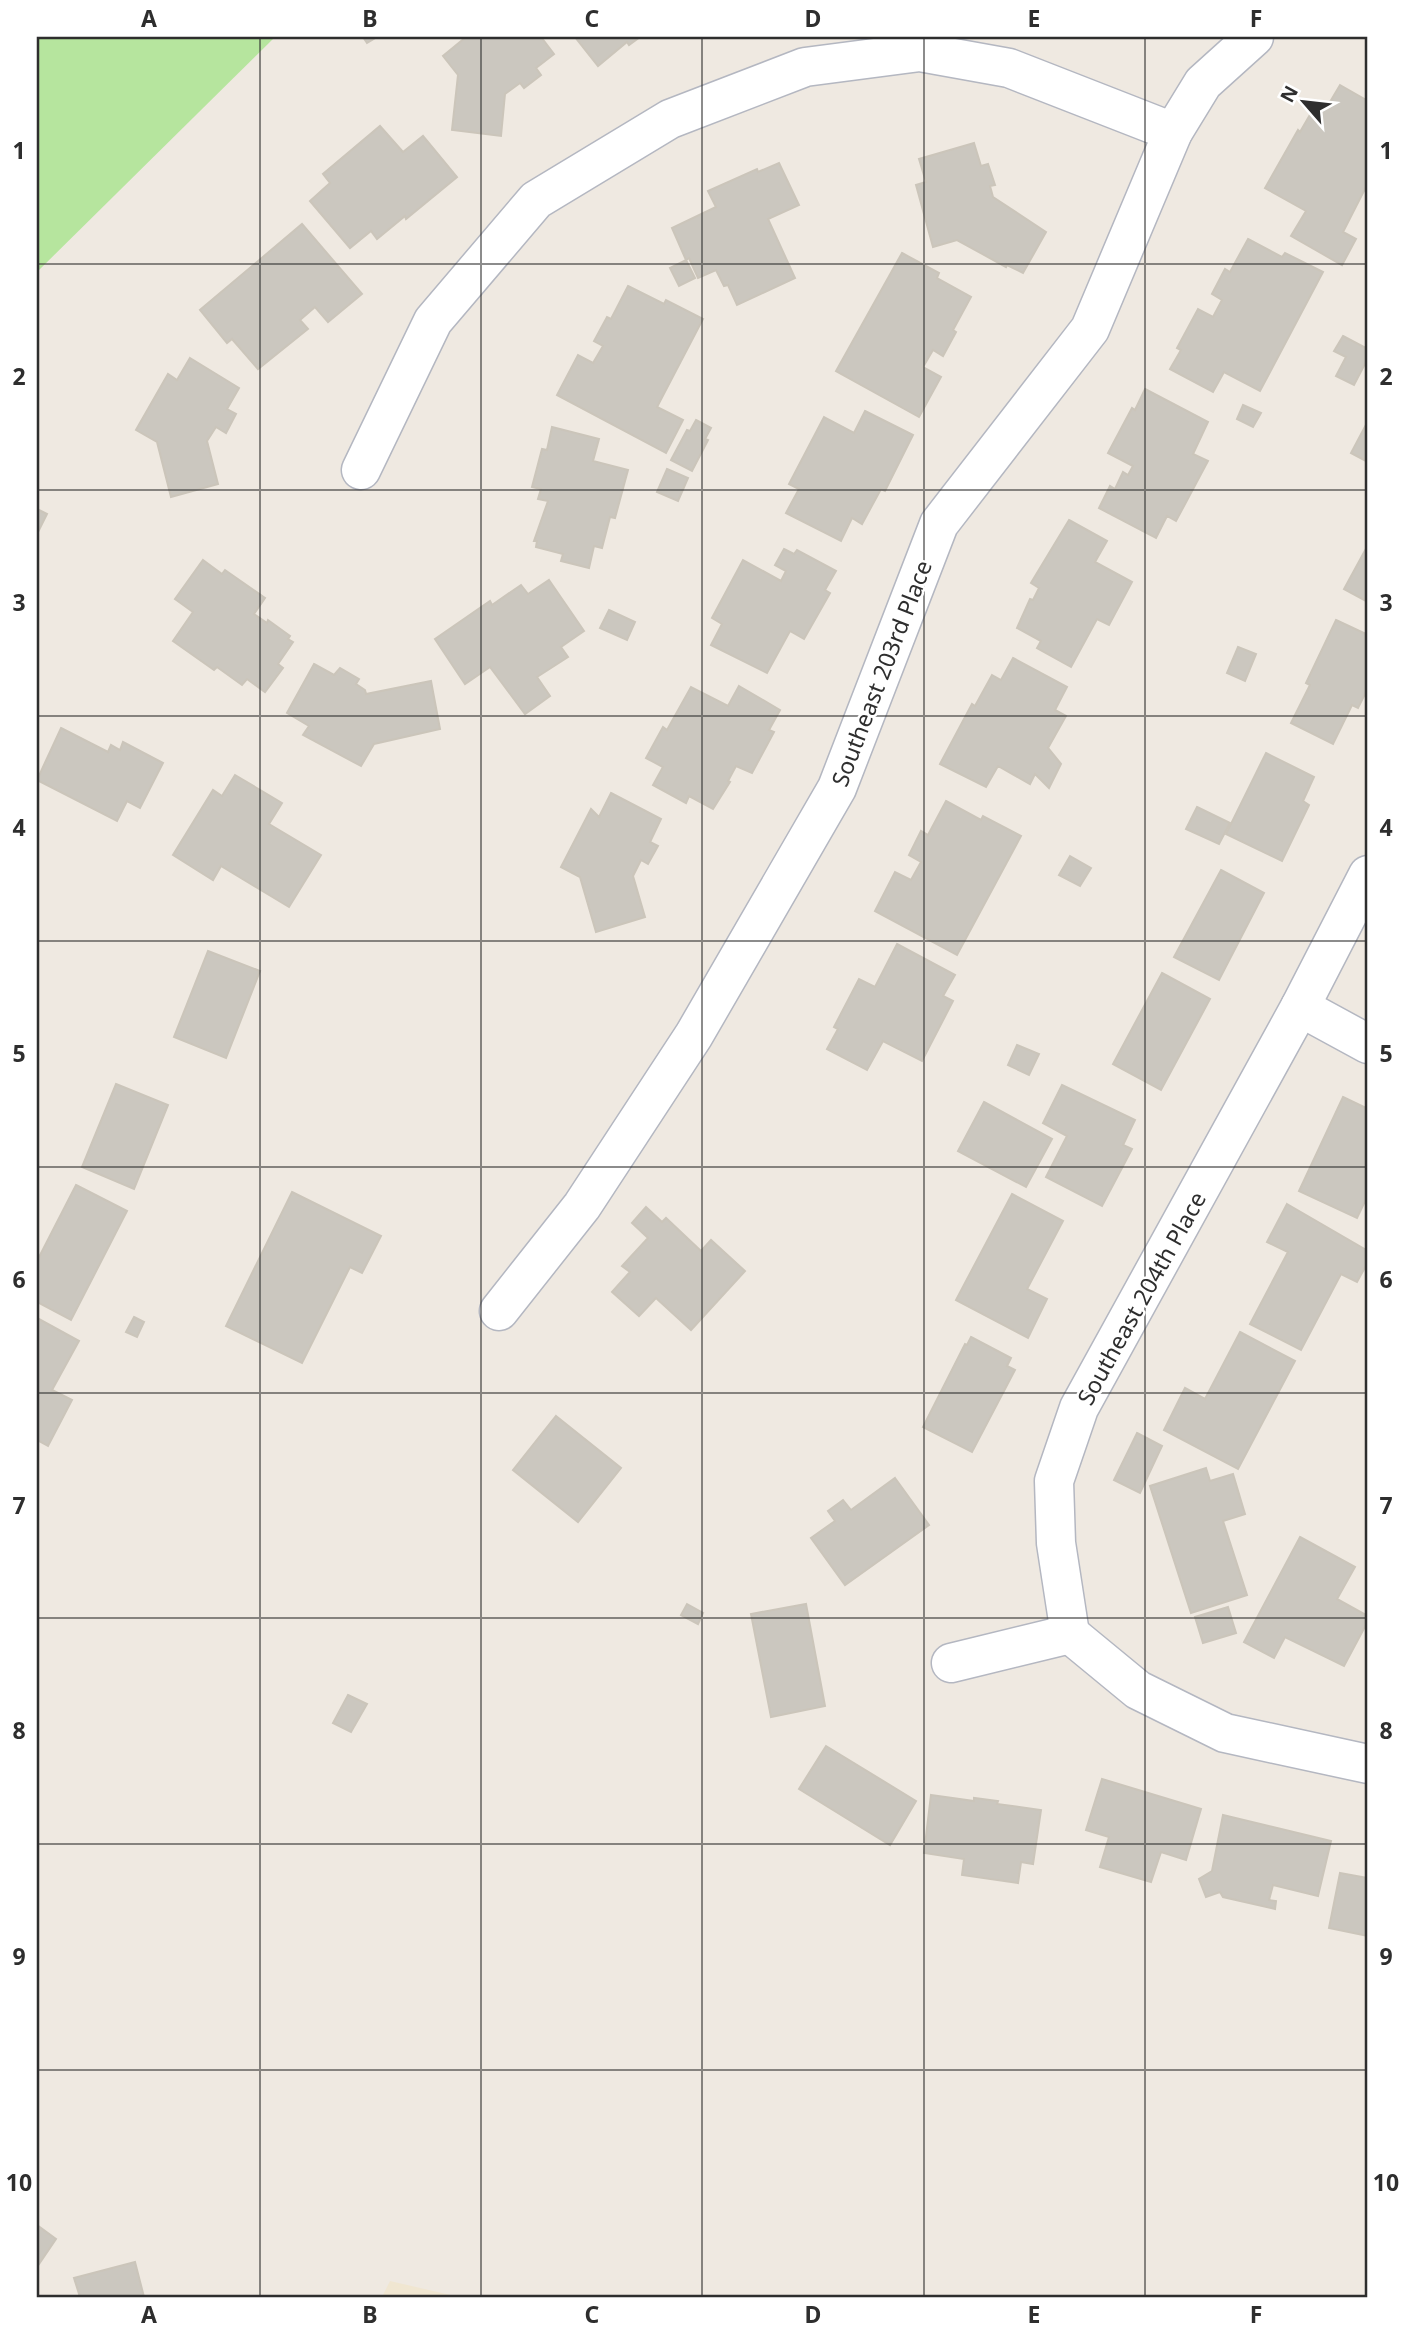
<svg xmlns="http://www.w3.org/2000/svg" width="1405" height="2334" font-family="'Noto Sans',sans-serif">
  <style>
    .education { fill: #f0e6d1 }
    .green { fill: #b6e59e }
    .building { fill: #cbc7bf; stroke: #cbc5ba; stroke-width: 2 }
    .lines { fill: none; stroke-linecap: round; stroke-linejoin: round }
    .minor-casing { stroke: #b4b7c1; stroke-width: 41 }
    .minor { stroke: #fff; stroke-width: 38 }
    .grid { fill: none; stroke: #2e2e2e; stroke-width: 2; stroke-opacity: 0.55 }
    .labels { text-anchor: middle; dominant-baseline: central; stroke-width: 5; stroke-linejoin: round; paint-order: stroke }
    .street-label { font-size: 23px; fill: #2e2e2e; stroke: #fff }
    .neatline { fill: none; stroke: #2e2e2e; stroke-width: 2.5 }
    .grid-label { font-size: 23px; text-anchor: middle; font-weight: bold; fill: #2e2e2e }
  </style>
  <rect width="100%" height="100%" fill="#efe9e1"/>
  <!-- education -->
  <polygon class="education" points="390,2281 459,2297 382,2297"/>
  <!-- green -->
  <polygon class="green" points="37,37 275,37 37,272"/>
  <!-- building -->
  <g class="building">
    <polygon points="363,37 377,37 367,43"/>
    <polygon points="466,37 541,37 554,54 536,68 541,75 524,88 520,83 505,94 501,136 452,130 458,75 443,56"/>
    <polygon points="575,37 640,37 629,45 627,42 598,66"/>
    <polygon points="1340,85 1368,101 1368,183 1343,232 1356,239 1342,265 1291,236 1306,211 1265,188 1298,130 1300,132 1318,101 1327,107"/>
    <polygon points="380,126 403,152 423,136 457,177 406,219 405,216 377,239 371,231 350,248 310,201 330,183 323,174"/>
    <polygon points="974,143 981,166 988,164 995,185 990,186 993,197 1046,232 1023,273 1007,265 1006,267 957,240 933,247 916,185 926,182 919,159"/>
    <polygon points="779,163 799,205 768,219 795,278 737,305 728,285 724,286 716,270 698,278 689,258 686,260 672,228 716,207 708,191 757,169 758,172"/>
    <polygon points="302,224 362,294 328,322 315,307 300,320 308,329 258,369 232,339 227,343 200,310"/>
    <polygon points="1248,239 1282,257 1285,253 1323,272 1260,391 1224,372 1213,392 1170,369 1181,350 1177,348 1198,309 1213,317 1222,300 1212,294 1225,269 1230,272"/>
    <polygon points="902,253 939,273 937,278 971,297 953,330 956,332 943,356 933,350 923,367 941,377 919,417 836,371"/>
    <polygon points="686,260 695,278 679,286 670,268"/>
    <polygon points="628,286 664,304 666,300 703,319 657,407 683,420 666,453 557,395 578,355 593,363 603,346 594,341 607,317 611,319"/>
    <polygon points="1343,336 1368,349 1368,358 1354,385 1336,376 1346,357 1334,351"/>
    <polygon points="190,358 239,388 227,409 236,414 226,433 216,427 207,441 218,484 171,497 157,442 136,430 168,374 177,380"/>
    <polygon points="1145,389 1208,422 1193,454 1208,461 1176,521 1167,516 1156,538 1099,508 1110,486 1115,489 1123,472 1128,475 1133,466 1108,453 1132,408 1135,410"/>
    <polygon points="1243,405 1261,413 1253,427 1237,419"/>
    <polygon points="865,411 913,435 885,491 881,489 862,524 852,518 841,541 786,513 799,489 789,484 824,417 854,433"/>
    <polygon points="696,420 711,428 705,439 708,440 692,471 671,460 687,430 690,431"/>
    <polygon points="1368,421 1368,462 1351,453"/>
    <polygon points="552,427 599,439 593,461 628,470 615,518 610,517 602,548 594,546 589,568 561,561 563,554 536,547 537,541 534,541 548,501 538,499 541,489 532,487 542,449 547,450"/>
    <polygon points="667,469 688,478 678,501 657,492"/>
    <polygon points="37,509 47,514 37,534"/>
    <polygon points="1069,520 1107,541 1095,562 1132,582 1109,625 1097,619 1071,667 1037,648 1041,641 1017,628 1030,599 1033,600 1039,588 1031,583"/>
    <polygon points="1368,545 1368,602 1344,589"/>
    <polygon points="784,549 794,554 797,550 836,571 825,590 830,593 804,639 790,631 767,673 711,645 722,624 712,618 743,560 781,581 786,571 775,565"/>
    <polygon points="203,560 222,574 225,570 265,598 254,614 267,623 268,620 290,636 288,639 293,642 278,664 283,668 265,692 247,679 242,685 217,667 214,670 173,641 193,612 175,599"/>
    <polygon points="549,580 584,631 561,647 568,657 537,677 550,696 525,714 490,667 465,684 435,639 490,601 492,605 521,585 528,594"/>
    <polygon points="609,610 635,622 627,640 600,628"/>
    <polygon points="1336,620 1368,635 1368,688 1358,708 1352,705 1333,744 1291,723 1310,685 1306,683"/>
    <polygon points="1238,647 1256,654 1245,681 1227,673"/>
    <polygon points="1013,658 1067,687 1055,710 1066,716 1048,748 1061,764 1049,788 1035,774 1030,784 998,766 986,787 940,764 972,704 975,706 992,675 1001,680"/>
    <polygon points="314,664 334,675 340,668 359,679 356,684 365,690 366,694 431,681 440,729 374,744 361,766 303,735 309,726 287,713"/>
    <polygon points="739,686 780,710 769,730 774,732 752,773 736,766 728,781 730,782 713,809 689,796 686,803 653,785 663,767 646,758 663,727 667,730 691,687 728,706"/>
    <polygon points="61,728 108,752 111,745 120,750 123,742 163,763 140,808 127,801 117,821 37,780"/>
    <polygon points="1266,753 1314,777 1303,801 1309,805 1282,861 1226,834"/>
    <polygon points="235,775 282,803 269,824 321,855 289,907 221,866 213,880 173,855 213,790 222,796"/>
    <polygon points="611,793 661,819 650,842 658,846 648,864 641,860 633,876 645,917 596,932 580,877 561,867 591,809 599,817"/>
    <polygon points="946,801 981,820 983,816 1021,836 957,955 875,911 895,872 911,880 921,862 909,855 921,831 928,835"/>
    <polygon points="1197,807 1230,823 1219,844 1186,829"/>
    <polygon points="1070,856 1091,868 1080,886 1059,875"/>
    <polygon points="1221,870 1264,893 1219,980 1174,957"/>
    <polygon points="897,944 955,975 943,996 953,1001 922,1061 883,1041 867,1070 827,1049 838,1029 834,1027 859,979 875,987"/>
    <polygon points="208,951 260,971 226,1058 174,1037"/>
    <polygon points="1162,973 1210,999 1161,1090 1113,1064"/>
    <polygon points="1017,1045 1039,1054 1029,1075 1008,1065"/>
    <polygon points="116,1084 168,1105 134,1189 82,1167"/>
    <polygon points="1062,1085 1135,1120 1123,1145 1132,1149 1102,1206 1046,1177 1067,1136 1043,1123"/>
    <polygon points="1343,1097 1368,1109 1368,1195 1357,1218 1299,1191"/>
    <polygon points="984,1102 1052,1139 1026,1187 958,1151"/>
    <polygon points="76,1185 127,1211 71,1320 37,1302 37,1261"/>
    <polygon points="292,1192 381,1236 362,1273 350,1267 302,1363 226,1326"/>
    <polygon points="1012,1194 1063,1221 1027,1289 1047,1299 1028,1338 956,1300"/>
    <polygon points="1287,1204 1368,1251 1368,1262 1357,1282 1341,1274 1301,1350 1250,1324 1288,1252 1267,1242"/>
    <polygon points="646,1207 662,1222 666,1218 701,1251 711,1240 745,1271 691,1330 656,1298 639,1316 612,1292 630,1272 622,1266 648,1238 632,1223"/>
    <polygon points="134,1317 144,1322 137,1337 126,1332"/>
    <polygon points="37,1318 79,1341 52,1390 72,1400 48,1446 37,1440"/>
    <polygon points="1240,1332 1295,1361 1238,1469 1164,1430 1185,1388 1205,1399"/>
    <polygon points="971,1337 1011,1358 1007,1366 1015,1370 972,1452 923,1427 965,1344 967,1345"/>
    <polygon points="556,1416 621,1468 578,1522 513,1470"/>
    <polygon points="1137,1433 1162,1446 1140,1493 1114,1480"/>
    <polygon points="1206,1468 1210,1481 1233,1474 1245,1514 1223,1521 1247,1595 1191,1613 1150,1486"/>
    <polygon points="895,1478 929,1525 845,1585 811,1538 835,1521 828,1511 843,1500 851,1510"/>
    <polygon points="1300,1537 1355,1567 1337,1599 1368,1616 1368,1621 1344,1666 1285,1637 1274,1658 1244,1642"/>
    <polygon points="687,1604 703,1613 698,1624 681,1615"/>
    <polygon points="806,1604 825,1706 771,1717 751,1614"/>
    <polygon points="1228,1607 1236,1633 1203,1643 1195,1617"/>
    <polygon points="348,1695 367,1704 351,1732 333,1723"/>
    <polygon points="826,1746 916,1801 890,1845 799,1789"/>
    <polygon points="1102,1779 1201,1809 1186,1860 1161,1852 1151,1882 1100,1867 1109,1837 1086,1830"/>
    <polygon points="931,1795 974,1801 974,1798 998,1801 997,1804 1041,1810 1033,1864 1021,1862 1018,1883 962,1875 964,1859 924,1853"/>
    <polygon points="1223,1815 1331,1841 1318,1896 1273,1885 1269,1900 1276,1901 1275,1909 1223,1897 1220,1892 1206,1897 1199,1879 1212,1871"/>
    <polygon points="1340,1873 1368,1878 1368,1936 1329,1928"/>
    <polygon points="37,2225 56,2239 37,2267"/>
    <polygon points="135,2262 144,2297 80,2297 74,2278"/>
  </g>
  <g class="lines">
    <defs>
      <g id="minor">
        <polyline points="361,470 433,321 536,200 670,119 805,67 920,52 1009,68 1173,132"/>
        <polyline points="1300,1007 1368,1044"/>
        <polyline points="499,1311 582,1206 694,1035 837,788 939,524 1090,329 1173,132 1203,83 1254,37"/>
        <polyline points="1070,1634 1056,1543 1054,1481 1079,1408 1300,1007 1368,875"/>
        <polyline points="1070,1634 1138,1690 1225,1733 1368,1764"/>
        <polyline points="951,1663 1070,1634"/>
      </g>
    </defs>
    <!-- minor casing -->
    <use href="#minor" class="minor-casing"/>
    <!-- minor -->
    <use href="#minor" class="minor"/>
  </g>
  <!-- grid -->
  <path class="grid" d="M260,37v2260M481,37v2260M702,37v2260M924,37v2260M1145,37v2260M37,264h1331M37,490h1331M37,716h1331M37,941h1331M37,1167h1331M37,1393h1331M37,1618h1331M37,1844h1331M37,2070h1331"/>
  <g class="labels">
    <!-- street labels -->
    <g class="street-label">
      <text transform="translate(881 673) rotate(-69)">Southeast 203rd Place</text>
      <text transform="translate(1141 1298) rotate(-61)">Southeast 204th Place</text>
    </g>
  </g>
  <!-- border -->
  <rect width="1405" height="2334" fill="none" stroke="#ffffff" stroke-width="77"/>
  <!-- north arrow -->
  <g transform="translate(1304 102) rotate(298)" stroke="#ffffff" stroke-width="5" paint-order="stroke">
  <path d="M0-5L12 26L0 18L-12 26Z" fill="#2e2e2e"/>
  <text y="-10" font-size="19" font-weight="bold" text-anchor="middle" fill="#2e2e2e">N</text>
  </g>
  <rect x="38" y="38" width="1328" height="2258" class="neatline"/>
  <g class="grid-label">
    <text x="149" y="27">A</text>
    <text x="370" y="27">B</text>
    <text x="592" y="27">C</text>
    <text x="813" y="27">D</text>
    <text x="1034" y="27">E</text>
    <text x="1256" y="27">F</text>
    <text x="19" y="159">1</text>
    <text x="1386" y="159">1</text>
    <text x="19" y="385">2</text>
    <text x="1386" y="385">2</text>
    <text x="19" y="611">3</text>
    <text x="1386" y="611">3</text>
    <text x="19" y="836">4</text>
    <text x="1386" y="836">4</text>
    <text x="19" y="1062">5</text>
    <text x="1386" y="1062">5</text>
    <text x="19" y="1288">6</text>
    <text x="1386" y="1288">6</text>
    <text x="19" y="1514">7</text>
    <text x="1386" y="1514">7</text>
    <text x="19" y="1739">8</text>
    <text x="1386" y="1739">8</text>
    <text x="19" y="1965">9</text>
    <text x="1386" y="1965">9</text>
    <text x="19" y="2191">10</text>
    <text x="1386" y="2191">10</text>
    <text x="149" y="2323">A</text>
    <text x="370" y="2323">B</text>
    <text x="592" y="2323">C</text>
    <text x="813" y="2323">D</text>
    <text x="1034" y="2323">E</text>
    <text x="1256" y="2323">F</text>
  </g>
</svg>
